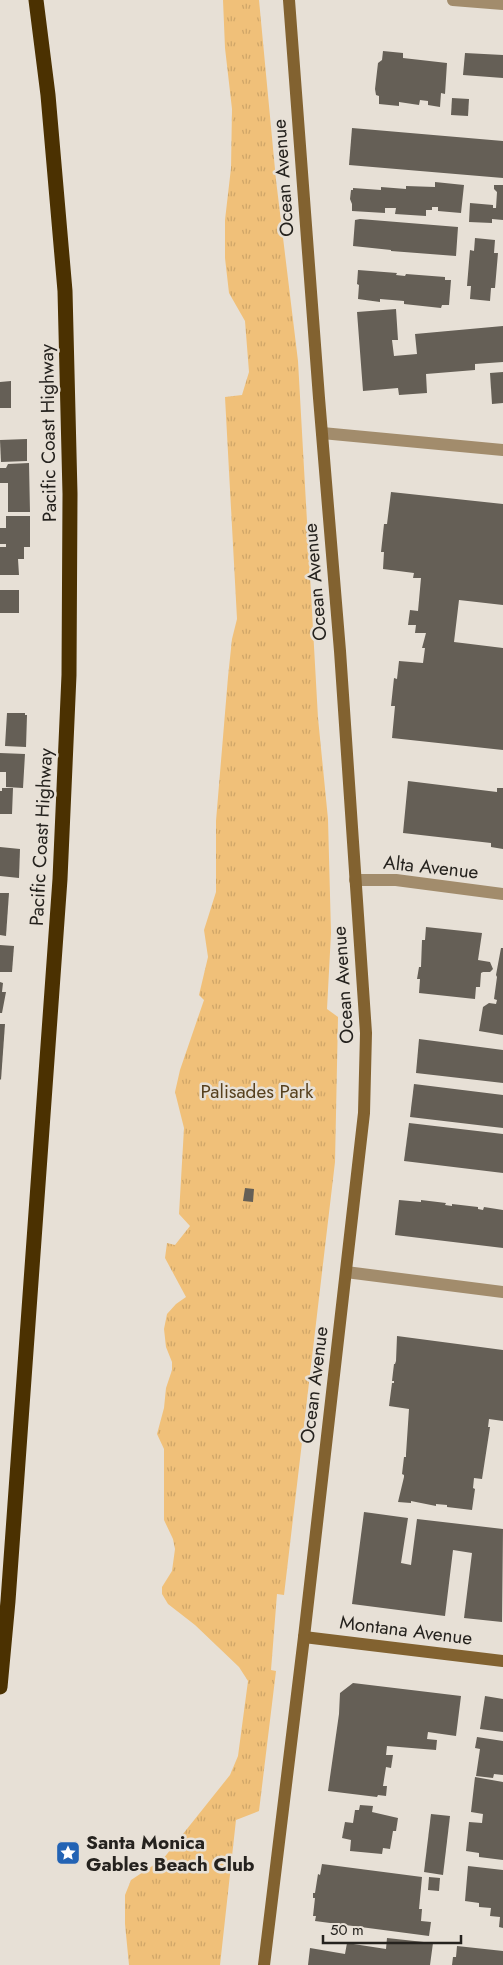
<svg xmlns="http://www.w3.org/2000/svg" width="503" height="1965" font-family="Jost,sans-serif">
  <style>
    .park { fill: url(#park-tufts) }
    .building { fill: #655f56 }
    .lines { fill: none; stroke-linecap: round; stroke-linejoin: round }
    .street { stroke: #a28c6c; stroke-width: 12 }
    .secondary { stroke: #826230; stroke-width: 12 }
    .highway { stroke: #4b3101; stroke-width: 15 }
    .labels { text-anchor: middle; dominant-baseline: central; stroke-width: 5; stroke-linejoin: round; paint-order: stroke }
    .street-label { font-size: 19px; fill: #25221e; stroke: #e7e0d6 }
    .park-label { font-size: 19px; fill: #56401e; stroke: #e7e0d6 }
    .poi-label { font-size: 19px; font-weight: bold; fill: #25221e; stroke: #e7e0d6; text-anchor: start }
  </style>
  <defs>
    <pattern id="park-tufts" width="24" height="20" patternUnits="userSpaceOnUse" patternTransform="scale(1.25)"><rect width="24" height="20" fill="#f0c079"/><path d="M3 7l-1-3M5 7V3M7 7l1-3M15 17l-1-3M17 17v-4M19 17l1-3" fill="none" stroke="#cea568"/></pattern>
  </defs>
  <rect width="100%" height="100%" fill="#e7e0d6"/>
  <!-- park -->
  <polygon class="park" points="223,0 259,0 276,180 298,361 318,718 328,819 331,933 327,1009 338,1017 335,1162 284,1595 277,1594 271,1670 276,1671 259,1811 236,1820 220,1965 129,1965 125,1924 125,1895 131,1880 163,1859 230,1775 238,1756 248,1681 239,1667 195,1625 168,1604 162,1594 162,1587 172,1571 175,1549 173,1539 164,1520 164,1449 157,1434 164,1408 166,1388 172,1370 172,1362 166,1347 164,1329 167,1314 176,1304 186,1297 165,1258 167,1243 175,1245 190,1226 179,1214 184,1128 175,1092 180,1070 204,1000 199,995 208,957 204,930 216,892 216,821 228,677 232,639 237,619 225,397 242,395 249,372 245,321 229,293 225,258 225,220 231,168 232,109 225,48"/>
  <!-- building -->
  <g class="building">
    <polygon points="383,51 403,53 403,58 447,63 445,94 441,93 440,107 428,105 428,101 420,100 419,105 399,102 399,106 379,104 379,96 376,95 375,89 378,63 382,60"/>
    <polygon points="465,53 503,55 503,78 463,75"/>
    <polygon points="452,98 469,99 468,116 451,115"/>
    <polygon points="352,128 503,141 503,178 349,165"/>
    <polygon points="435,182 464,185 461,213 438,211 438,207 432,207 432,210 426,210 426,216 395,214 396,208 385,208 385,213 352,211 352,204 350,199 351,190 353,190 353,188 381,190 381,187 406,189 406,186 435,187"/>
    <polygon points="494,185 503,185 503,220 492,219 492,223 469,222 470,203 493,205 493,208 496,208 497,192 494,189"/>
    <polygon points="360,219 458,227 456,256 391,251 391,250 353,246 355,220"/>
    <polygon points="475,238 495,240 494,253 498,253 495,288 491,288 490,301 470,299 471,286 467,286 470,250 474,251"/>
    <polygon points="358,270 397,273 396,275 405,276 406,274 445,277 445,280 451,280 449,305 442,305 441,308 404,304 404,301 380,299 380,302 358,299 359,285 357,284"/>
    <polygon points="396,309 398,340 392,340 394,356 417,354 415,334 503,326 503,362 475,364 475,370 426,374 427,393 399,395 398,388 363,391 357,312"/>
    <polygon points="503,372 503,403 492,404 490,373"/>
    <polygon points="11,381 11,408 0,408 0,382"/>
    <polygon points="27,439 27,461 1,462 0,440"/>
    <polygon points="29,463 30,512 8,512 8,483 0,483 0,468 6,468 8,464"/>
    <polygon points="391,492 503,504 503,605 459,600 454,642 503,648 503,750 392,738 395,706 391,706 394,678 397,679 399,661 423,663 425,648 422,648 426,633 415,633 416,625 408,625 410,610 418,611 421,578 413,578 414,573 383,569 384,552 381,552 384,524 387,524"/>
    <polygon points="6,516 30,516 30,547 24,547 24,559 18,559 19,575 0,575 0,547 6,547 6,544 0,544 0,528 6,528"/>
    <rect x="0" y="590" width="19" height="23"/>
    <polygon points="7,713 25,713 25,715 27,715 26,747 5,746"/>
    <polygon points="0,753 25,754 23,788 6,787 6,772 0,772"/>
    <polygon points="408,781 497,792 497,788 503,788 503,849 491,847 491,843 403,833"/>
    <polygon points="2,788 13,788 12,814 0,814 0,791 2,791"/>
    <polygon points="0,847 20,849 19,878 0,876"/>
    <polygon points="0,893 9,893 6,936 0,935"/>
    <polygon points="426,927 482,933 478,960 490,962 493,969 490,972 483,972 481,973 480,987 476,987 475,999 419,993 420,979 417,979 419,967 421,967 422,940 425,940"/>
    <polygon points="0,945 14,946 12,972 0,972"/>
    <polygon points="501,948 503,948 503,1035 479,1031 483,1007 489,1003 496,1004 497,1000 494,999 497,977 496,975"/>
    <polygon points="0,982 3,983 2,992 6,992 2,1013 0,1013"/>
    <polygon points="0,1024 5,1024 1,1080 0,1079"/>
    <polygon points="419,1039 503,1050 503,1083 416,1073"/>
    <polygon points="414,1084 503,1095 503,1128 410,1117"/>
    <polygon points="409,1123 503,1134 503,1173 404,1161"/>
    <polygon points="245,1188 254,1189 253,1202 243,1201"/>
    <polygon points="399,1200 421,1202 421,1200 446,1203 445,1205 452,1206 452,1204 478,1207 478,1209 483,1210 484,1207 503,1210 503,1248 395,1235"/>
    <polygon points="397,1336 503,1350 503,1421 489,1419 488,1427 490,1427 482,1479 474,1478 473,1488 475,1489 472,1510 447,1507 447,1505 436,1504 436,1506 411,1501 411,1503 398,1502 404,1477 404,1475 402,1474 404,1457 406,1457 406,1454 409,1409 389,1406 392,1383 394,1383 394,1381 392,1381 394,1364 395,1364 396,1361"/>
    <polygon points="364,1512 408,1518 401,1563 411,1565 417,1519 503,1529 502,1622 464,1618 472,1553 453,1550 445,1616 352,1604"/>
    <polygon points="353,1683 461,1696 456,1736 428,1732 427,1739 437,1740 436,1750 387,1746 386,1755 393,1755 391,1768 386,1767 383,1786 387,1786 386,1796 378,1795 377,1797 328,1791 339,1714 340,1693"/>
    <polygon points="485,1696 503,1699 503,1732 480,1729"/>
    <polygon points="477,1737 503,1741 503,1775 494,1774 493,1778 476,1776 480,1749 475,1748"/>
    <polygon points="475,1777 503,1782 503,1860 479,1857 479,1853 466,1851 469,1822 482,1823 483,1814 471,1812"/>
    <polygon points="360,1805 373,1806 372,1812 398,1818 396,1831 393,1831 390,1849 383,1848 382,1854 350,1851 351,1840 342,1838 345,1822 353,1823 355,1810 359,1810"/>
    <polygon points="431,1814 450,1816 443,1875 424,1872"/>
    <polygon points="322,1864 422,1877 419,1909 422,1909 421,1921 431,1922 429,1936 315,1921 316,1916 313,1916 315,1898 313,1898 313,1893 315,1893 318,1874 320,1875"/>
    <polygon points="468,1866 503,1870 503,1928 499,1927 500,1917 490,1916 491,1908 479,1907 479,1903 465,1901"/>
    <polygon points="429,1877 440,1878 439,1891 428,1890"/>
    <polygon points="387,1938 433,1943 430,1965 308,1965 310,1948 345,1954 347,1943 386,1949"/>
    <polygon points="457,1946 503,1951 503,1965 452,1965 453,1957 456,1957"/>
  </g>
  <g class="lines">
    <!-- street -->
    <g class="street">
      <polyline points="453,0 503,4"/>
      <polyline points="322,433 503,450"/>
      <polyline points="355,880 396,880 503,894"/>
      <polyline points="346,1272 503,1292"/>
    </g>
    <!-- secondary -->
    <g class="secondary">
      <polyline points="304,1637 503,1661"/>
      <polyline points="264,1965 304,1637 364,1113 366,1033 340,651 319,398 289,0"/>
    </g>
    <!-- highway -->
    <polyline class="highway" points="0,1687 8,1601 60,879 69,675 70,494 65,291 48,95 36,0"/>
  </g>
  <!-- icons -->
  <defs>
    <symbol id="sight-square" viewBox="-11 -11 22 22"><rect x="-9" y="-9" width="18" height="18" rx="4" fill="#2363b4" stroke="#e7e0d6"/><path d="M0-6L1.8-2.2L6-1.7L2.9 1.2L3.7 5.4L0 3.3L-3.7 5.4L-2.9 1.2L-6-1.7L-1.8-2.2Z" fill="#fff"/></symbol>
  </defs>
  <g fill-rule="evenodd">
    <use href="#sight-square" x="54" y="1839" width="28" height="28"/>
  </g>
  <g class="labels">
    <!-- street labels -->
    <g class="street-label">
      <text transform="translate(283 178) rotate(-94)">Ocean Avenue</text>
      <text transform="translate(48 433) rotate(-91)">Pacific Coast Highway</text>
      <text transform="translate(315 582) rotate(-95)">Ocean Avenue</text>
      <text transform="translate(41 837) rotate(-87)">Pacific Coast Highway</text>
      <text transform="translate(431 867) rotate(6)">Alta Avenue</text>
      <text transform="translate(343 985) rotate(-94)">Ocean Avenue</text>
      <text transform="translate(314 1385) rotate(-83)">Ocean Avenue</text>
      <text transform="translate(406 1630) rotate(7)">Montana Avenue</text>
    </g>
    <!-- park labels -->
    <g class="park-label">
      <text x="257" y="1091">Palisades Park</text>
    </g>
    <!-- poi labels -->
    <g class="poi-label">
      <text x="86" y="1842">Santa Monica<tspan x="86" dy="22">Gables Beach Club</tspan></text>
    </g>
  </g>
  <!-- scale -->
  <path d="M323 1935v8h138v-8" fill="none" stroke="#25221e" stroke-width="2.5"/>
  <text x="330" y="1935" font-size="15" fill="#25221e" stroke="#e7e0d6" stroke-width="4" paint-order="stroke">50 m</text>
</svg>
